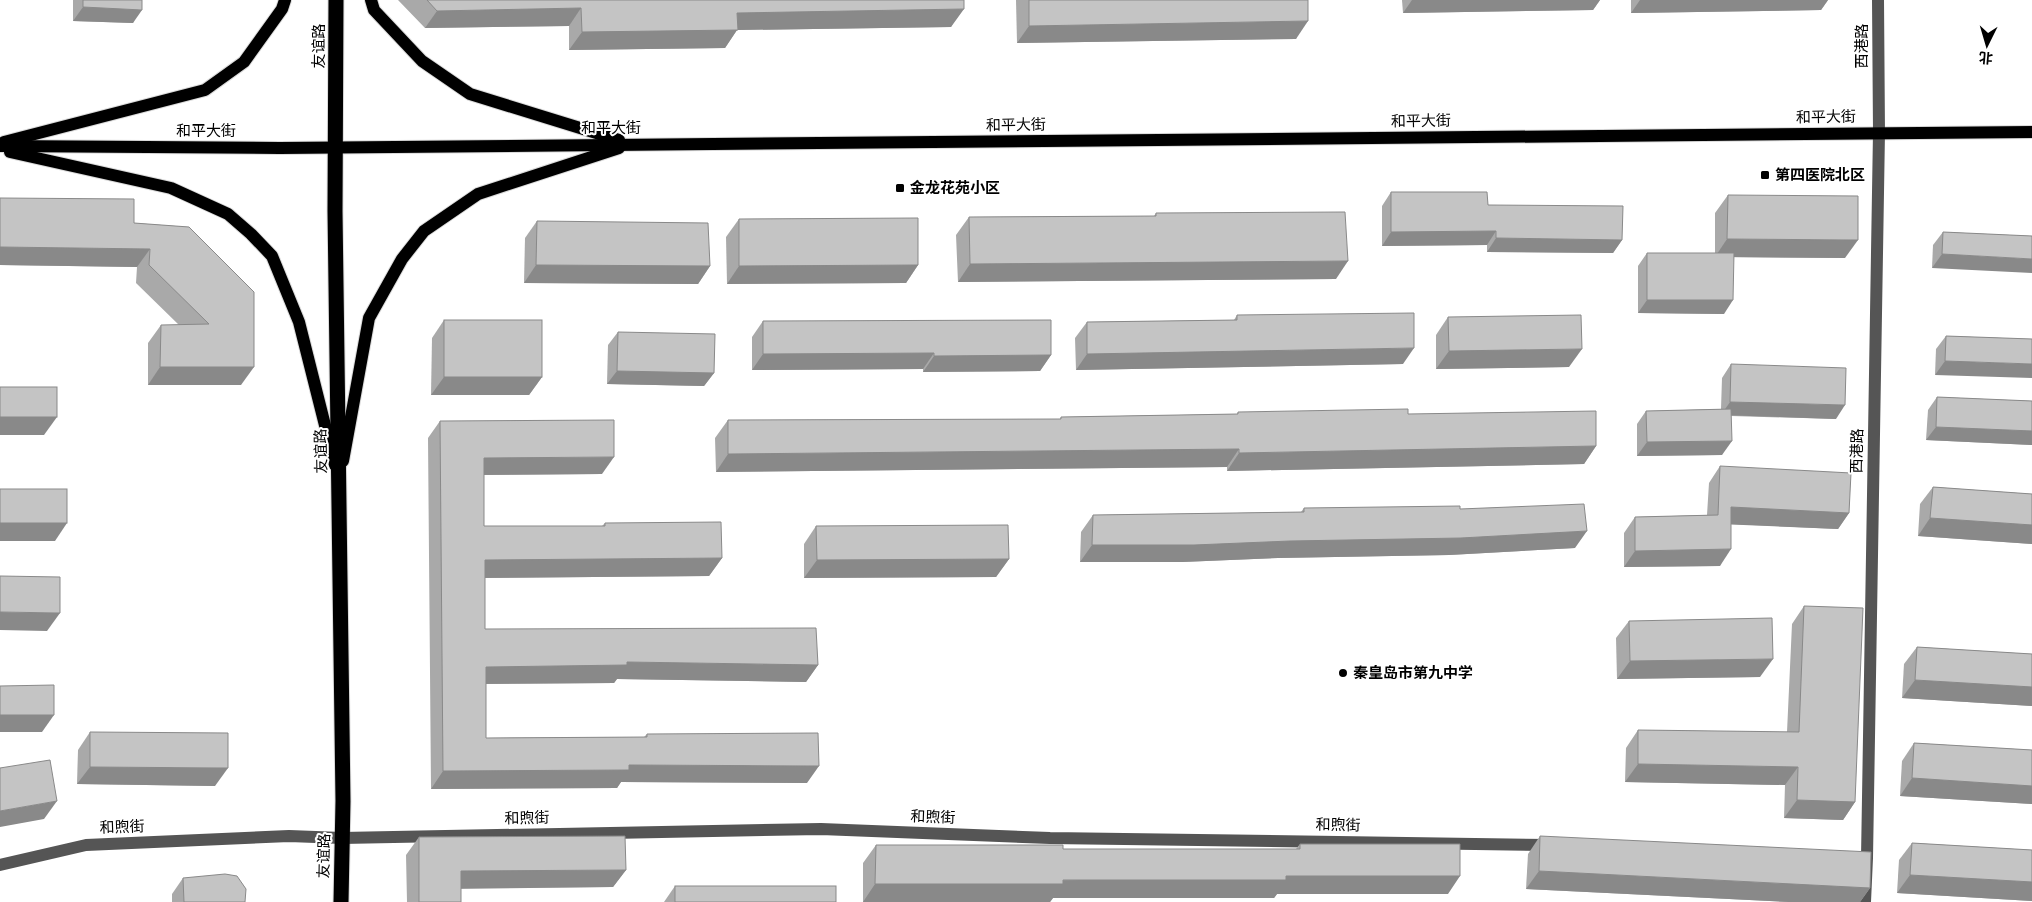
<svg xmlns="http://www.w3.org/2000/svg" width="2032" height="902" font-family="Karla,'Noto Sans SC',sans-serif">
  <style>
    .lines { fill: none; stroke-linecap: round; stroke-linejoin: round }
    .major-casing { stroke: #dbdbdb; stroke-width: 14 }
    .highway-casing { stroke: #dbdbdb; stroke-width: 17 }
    .minor { stroke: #555; stroke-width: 12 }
    .major { stroke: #000; stroke-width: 12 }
    .highway { stroke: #000; stroke-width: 15 }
    .wall { fill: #a9a9a9 }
    .shaded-wall { fill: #898989 }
    .building { fill: #c4c4c4; stroke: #898989 }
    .poi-dot { fill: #000; stroke: #fff; stroke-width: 2 }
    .labels { text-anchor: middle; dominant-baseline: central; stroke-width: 4; stroke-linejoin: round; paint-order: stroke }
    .street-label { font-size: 15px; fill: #000; stroke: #fff }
    .poi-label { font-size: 15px; font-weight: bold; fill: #000; stroke: #fff; text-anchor: start }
  </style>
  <rect width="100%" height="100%" fill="#fff"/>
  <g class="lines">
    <defs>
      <g id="major">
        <polyline points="371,0 374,10 422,61 470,94 619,140"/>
        <polyline points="4,142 205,90 244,62 282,9 285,0"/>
        <polyline points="0,146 280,148 2032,132"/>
        <polyline points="10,152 171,188 228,214 251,234 272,256 299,322 335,465"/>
        <polyline points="343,461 369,318 402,259 424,231 478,194 619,148"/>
      </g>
      <polyline id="highway" points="336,0 335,211 343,801 341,902"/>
    </defs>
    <!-- major casing -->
    <use href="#major" class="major-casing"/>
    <!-- highway casing -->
    <use href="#highway" class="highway-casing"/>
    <!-- minor -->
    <g class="minor">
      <polyline points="0,865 86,845 289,836 342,838 821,829 1050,838 1550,845"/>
      <polyline points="1865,902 1867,858 1879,132 1878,0"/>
    </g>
    <!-- major -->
    <use href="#major" class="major"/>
    <!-- highway -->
    <use href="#highway" class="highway"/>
  </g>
  <!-- wall -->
  <g class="wall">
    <polygon points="73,0 142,0 133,23 73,21"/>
    <polygon points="398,0 964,0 951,27 737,30 725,48 569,50 569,26 425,28"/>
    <polygon points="1016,0 1308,0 1296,39 1017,43"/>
    <polygon points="1402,0 1600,0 1593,10 1403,13"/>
    <polygon points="1631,0 1828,0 1821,10 1631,13"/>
    <polygon points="1391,192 1488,205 1622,240 1613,253 1487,252 1487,245 1382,246 1382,206"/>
    <polygon points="1728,195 1845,258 1734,257 1724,314 1638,313 1638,266 1647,253 1715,253 1715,213"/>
    <polygon points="0,198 134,223 189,227 241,385 148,385 148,343 161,325 179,325 136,283 137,267 0,265"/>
    <polygon points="1156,213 1336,279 958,282 956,235 969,217 1154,216"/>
    <polygon points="739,219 918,265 906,283 727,284 726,237"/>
    <polygon points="537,221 710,266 698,284 524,283 525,238"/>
    <polygon points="1943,232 2032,236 1932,268 1933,245"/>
    <polygon points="1237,315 1403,364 1076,370 1075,338 1087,322 1234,320"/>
    <polygon points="1448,317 1569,367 1436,369 1436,335"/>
    <polygon points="444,320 542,377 529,395 431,395 432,338"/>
    <polygon points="763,321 1051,355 1040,371 923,372 923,369 752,370 752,337"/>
    <polygon points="618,332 714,373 704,386 607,384 608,345"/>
    <polygon points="1946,336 2032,339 1935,375 1936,349"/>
    <polygon points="1731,364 1836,419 1731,416 1722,455 1637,456 1637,424 1646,411 1721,409 1722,378"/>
    <polygon points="1937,397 2032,401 2032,445 1926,440 1928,410"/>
    <polygon points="1238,412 1408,414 1596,446 1584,464 1227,471 1227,467 716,472 715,438 728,420 1060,419 1061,417 1237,414"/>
    <polygon points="440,421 602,474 484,475 484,526 602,526 605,523 722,558 709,576 485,578 485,629 818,665 806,682 617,679 614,683 486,684 486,738 644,737 647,734 807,783 621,782 617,788 431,789 428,438"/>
    <polygon points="1720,466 1849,513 1838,529 1731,524 1720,566 1624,567 1624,533 1635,517 1707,515 1709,483"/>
    <polygon points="1933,487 2032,494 2032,544 1918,536 1920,504"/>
    <polygon points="1304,508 1460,509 1575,548 1449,555 1278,558 1182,562 1080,562 1081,532 1093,515 1301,512"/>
    <polygon points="816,526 1009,559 996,577 804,578 804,544"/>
    <polygon points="1804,606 1855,802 1843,820 1784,818 1785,785 1625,782 1626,748 1638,730 1787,732 1792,624"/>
    <polygon points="1629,621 1760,677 1617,679 1616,638"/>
    <polygon points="1917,647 2032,654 2032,706 1902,698 1904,664"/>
    <polygon points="90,732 215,786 77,784 78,750"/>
    <polygon points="1914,743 2032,750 2032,804 1900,796 1902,761"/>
    <polygon points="1540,836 1870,888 1860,902 1789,902 1526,889 1528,854"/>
    <polygon points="419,837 626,870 613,887 461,888 461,902 407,902 406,855"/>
    <polygon points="1912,843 2032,850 2032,901 1897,893 1899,860"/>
    <polygon points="1300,844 1448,894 1277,894 1274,898 1053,898 1050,902 863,902 863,863 876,845 1063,849 1296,849"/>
    <polygon points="183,878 245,902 172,902 172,894"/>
    <polygon points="675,886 836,902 664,902"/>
  </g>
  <!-- shaded-wall -->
  <g class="shaded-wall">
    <polygon points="1412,0 1600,0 1593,10 1403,13"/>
    <polygon points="1640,0 1828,0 1821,10 1631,13"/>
    <polygon points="83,7 142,10 133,23 73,21"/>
    <polygon points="581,8 569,26 425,28 437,11"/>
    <polygon points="964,9 951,27 737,30 725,48 569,50 582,32 737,13"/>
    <polygon points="1308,21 1296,39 1017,43 1029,26"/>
    <polygon points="1496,231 1487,245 1382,246 1391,232"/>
    <polygon points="1496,238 1622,240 1613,253 1487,252"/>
    <polygon points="1727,239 1858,240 1845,258 1715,257"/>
    <polygon points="0,247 150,249 137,267 0,265"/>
    <polygon points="1942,254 2032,259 2032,273 1932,268"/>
    <polygon points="1348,261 1336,279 958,282 970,264"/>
    <polygon points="536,265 710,266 698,284 524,283"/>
    <polygon points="918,265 906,283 727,284 739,266"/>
    <polygon points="1647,300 1733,300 1724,314 1638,313"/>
    <polygon points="1414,348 1403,364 1076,370 1087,354"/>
    <polygon points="1582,349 1569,367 1436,369 1449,351"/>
    <polygon points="934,353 923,369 752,370 763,354"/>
    <polygon points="1051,355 1040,371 923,372 934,356"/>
    <polygon points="1945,361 2032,364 2032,378 1935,375"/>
    <polygon points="160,367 254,367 241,385 148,385"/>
    <polygon points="617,371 714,373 704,386 607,384"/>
    <polygon points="444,377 542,377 529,395 431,395"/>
    <polygon points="1730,402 1845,405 1836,419 1721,415"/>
    <polygon points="0,417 57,417 44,435 0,435"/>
    <polygon points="1936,427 2032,431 2032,445 1926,440"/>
    <polygon points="1732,441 1722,455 1637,456 1647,442"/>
    <polygon points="1596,446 1584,464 1227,471 1239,453"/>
    <polygon points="1239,449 1227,467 716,472 728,454"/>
    <polygon points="614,457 602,474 472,475 484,458"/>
    <polygon points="1731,507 1849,513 1838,529 1719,524"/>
    <polygon points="1930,518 2032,525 2032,544 1918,536"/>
    <polygon points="0,523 67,523 55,541 0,541"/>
    <polygon points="1587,531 1575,548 1449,555 1278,558 1182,562 1080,562 1092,545 1290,541"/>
    <polygon points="1731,549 1720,566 1624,567 1635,551"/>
    <polygon points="722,558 709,576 473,578 485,560"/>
    <polygon points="1009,559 996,577 804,578 817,560"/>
    <polygon points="0,612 60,613 47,631 0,630"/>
    <polygon points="1773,659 1760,677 1617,679 1630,661"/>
    <polygon points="627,662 818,665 806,682 617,679 614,683 474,684 486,667"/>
    <polygon points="1915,680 2032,687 2032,706 1902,698"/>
    <polygon points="0,715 54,715 42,732 0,732"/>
    <polygon points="1638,764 1798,767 1785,785 1625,782"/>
    <polygon points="629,765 819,766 807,783 621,782 617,788 431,789 443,771"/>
    <polygon points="90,767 228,768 215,786 77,784"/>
    <polygon points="1912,778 2032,786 2032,804 1900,796"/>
    <polygon points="1797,800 1855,802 1843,820 1784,818"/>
    <polygon points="57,801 44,819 0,827 0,811"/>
    <polygon points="626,870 613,887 448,889 461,871"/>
    <polygon points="1539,871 1870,888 1860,902 1789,902 1526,889"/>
    <polygon points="1910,875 2032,882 2032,901 1897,893"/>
    <polygon points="1286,876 1460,876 1448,894 1277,894 1274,898 1053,898 1050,902 863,902 875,884"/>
  </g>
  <!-- building -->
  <g class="building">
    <polygon points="83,0 142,0 142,10 83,7"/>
    <polygon points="427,0 964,0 964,9 737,13 738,30 582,32 581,8 437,11"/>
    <polygon points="1029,0 1308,0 1308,21 1029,26"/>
    <polygon points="1391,192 1487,192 1488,205 1623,206 1622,240 1496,238 1496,231 1391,232"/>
    <polygon points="1728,195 1858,196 1858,240 1727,239"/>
    <polygon points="0,198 134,199 134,223 189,227 254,292 254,367 160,367 161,325 209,324 149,265 150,249 0,247"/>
    <polygon points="1345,212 1348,261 970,264 969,217 1156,216 1156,213"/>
    <polygon points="918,218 918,265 739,266 739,219"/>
    <polygon points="537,221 708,223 710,266 536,265"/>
    <polygon points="1943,232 2032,236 2032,259 1942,254"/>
    <polygon points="1647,253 1734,253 1733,300 1647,300"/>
    <polygon points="1414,313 1414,348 1087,354 1087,322 1237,320 1237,315"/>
    <polygon points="1581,315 1582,349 1449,351 1448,317"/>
    <rect x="444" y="320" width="98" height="57"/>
    <polygon points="1051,320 1051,355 934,356 934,353 763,354 763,321"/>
    <polygon points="618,332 715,334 714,373 617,371"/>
    <polygon points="1946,336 2032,339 2032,364 1945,361"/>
    <polygon points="1731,364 1846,368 1845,405 1730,402"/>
    <rect x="0" y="387" width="57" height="30"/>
    <polygon points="1937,397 2032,401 2032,431 1936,427"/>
    <polygon points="1408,409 1408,414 1596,411 1596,446 1239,453 1239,449 728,454 728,420 1061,419 1061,417 1238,414 1238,412"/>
    <polygon points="1731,409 1732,441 1647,442 1646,411"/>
    <polygon points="614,420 614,457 484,458 484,526 605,526 605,523 721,522 722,558 485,560 485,629 816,628 818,665 627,662 627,665 486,667 486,738 647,737 647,734 818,733 819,766 629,765 629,770 443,771 440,421"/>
    <polygon points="1720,466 1851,473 1849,513 1731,507 1731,549 1635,551 1635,517 1718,515"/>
    <polygon points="1933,487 2032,494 2032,525 1930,518"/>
    <rect x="0" y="489" width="67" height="34"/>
    <polygon points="1584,504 1587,531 1461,538 1290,541 1194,545 1092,545 1093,515 1304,512 1304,508 1460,506 1460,509"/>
    <polygon points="1008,525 1009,559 817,560 816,526"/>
    <polygon points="0,576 60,577 60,613 0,612"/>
    <polygon points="1804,606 1863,608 1855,802 1797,800 1798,767 1638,764 1638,730 1799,732"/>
    <polygon points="1772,618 1773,659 1630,661 1629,621"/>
    <polygon points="1917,647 2032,654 2032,687 1915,680"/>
    <polygon points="54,685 54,715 0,715 0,686"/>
    <polygon points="90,732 228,733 228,768 90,767"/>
    <polygon points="1914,743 2032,750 2032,786 1912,778"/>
    <polygon points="50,760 57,801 0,811 0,768"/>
    <polygon points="625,836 626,870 461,871 461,902 419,902 419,837"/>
    <polygon points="1540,836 1871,852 1870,888 1539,871"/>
    <polygon points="1912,843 2032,850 2032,882 1910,875"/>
    <polygon points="1300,844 1460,844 1460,876 1286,876 1286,880 1063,880 1063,884 875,884 876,845 1063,845 1063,849 1300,849"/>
    <polygon points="225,874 237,876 246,889 245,902 184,902 183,878"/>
    <rect x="675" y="886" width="161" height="16"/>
  </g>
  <!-- markers -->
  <g class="poi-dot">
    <rect x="1760" y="170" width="10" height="10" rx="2.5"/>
    <rect x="895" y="183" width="10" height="10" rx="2.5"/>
    <circle cx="1343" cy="673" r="5"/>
  </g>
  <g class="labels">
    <!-- street labels -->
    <g class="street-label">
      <text transform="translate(319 46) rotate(-90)">友谊路</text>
      <text transform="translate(1862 46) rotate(-90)">西港路</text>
      <text transform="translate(1826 117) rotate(-1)">和平大街</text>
      <text transform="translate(1421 121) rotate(-1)">和平大街</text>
      <text transform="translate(1016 125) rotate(-1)">和平大街</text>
      <text x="611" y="128">和平大街</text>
      <text x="206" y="131">和平大街</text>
      <text transform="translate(321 451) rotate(-91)">友谊路</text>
      <text transform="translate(1857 451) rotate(-89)">西港路</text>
      <text transform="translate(933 817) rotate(2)">和煦街</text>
      <text transform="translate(527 818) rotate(-1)">和煦街</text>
      <text transform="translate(1338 825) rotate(1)">和煦街</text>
      <text transform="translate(122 827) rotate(-2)">和煦街</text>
      <text transform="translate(324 856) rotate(-89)">友谊路</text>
    </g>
    <!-- poi labels -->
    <g class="poi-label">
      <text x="1775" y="175">第四医院北区</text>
      <text x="910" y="188">金龙花苑小区</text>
      <text x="1353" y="673">秦皇岛市第九中学</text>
    </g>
  </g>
  <!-- north arrow -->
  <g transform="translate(1987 45) rotate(185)" stroke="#ffffff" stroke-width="4" paint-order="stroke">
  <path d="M0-4L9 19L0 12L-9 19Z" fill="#000000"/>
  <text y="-8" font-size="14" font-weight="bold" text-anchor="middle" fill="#000000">北</text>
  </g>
</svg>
